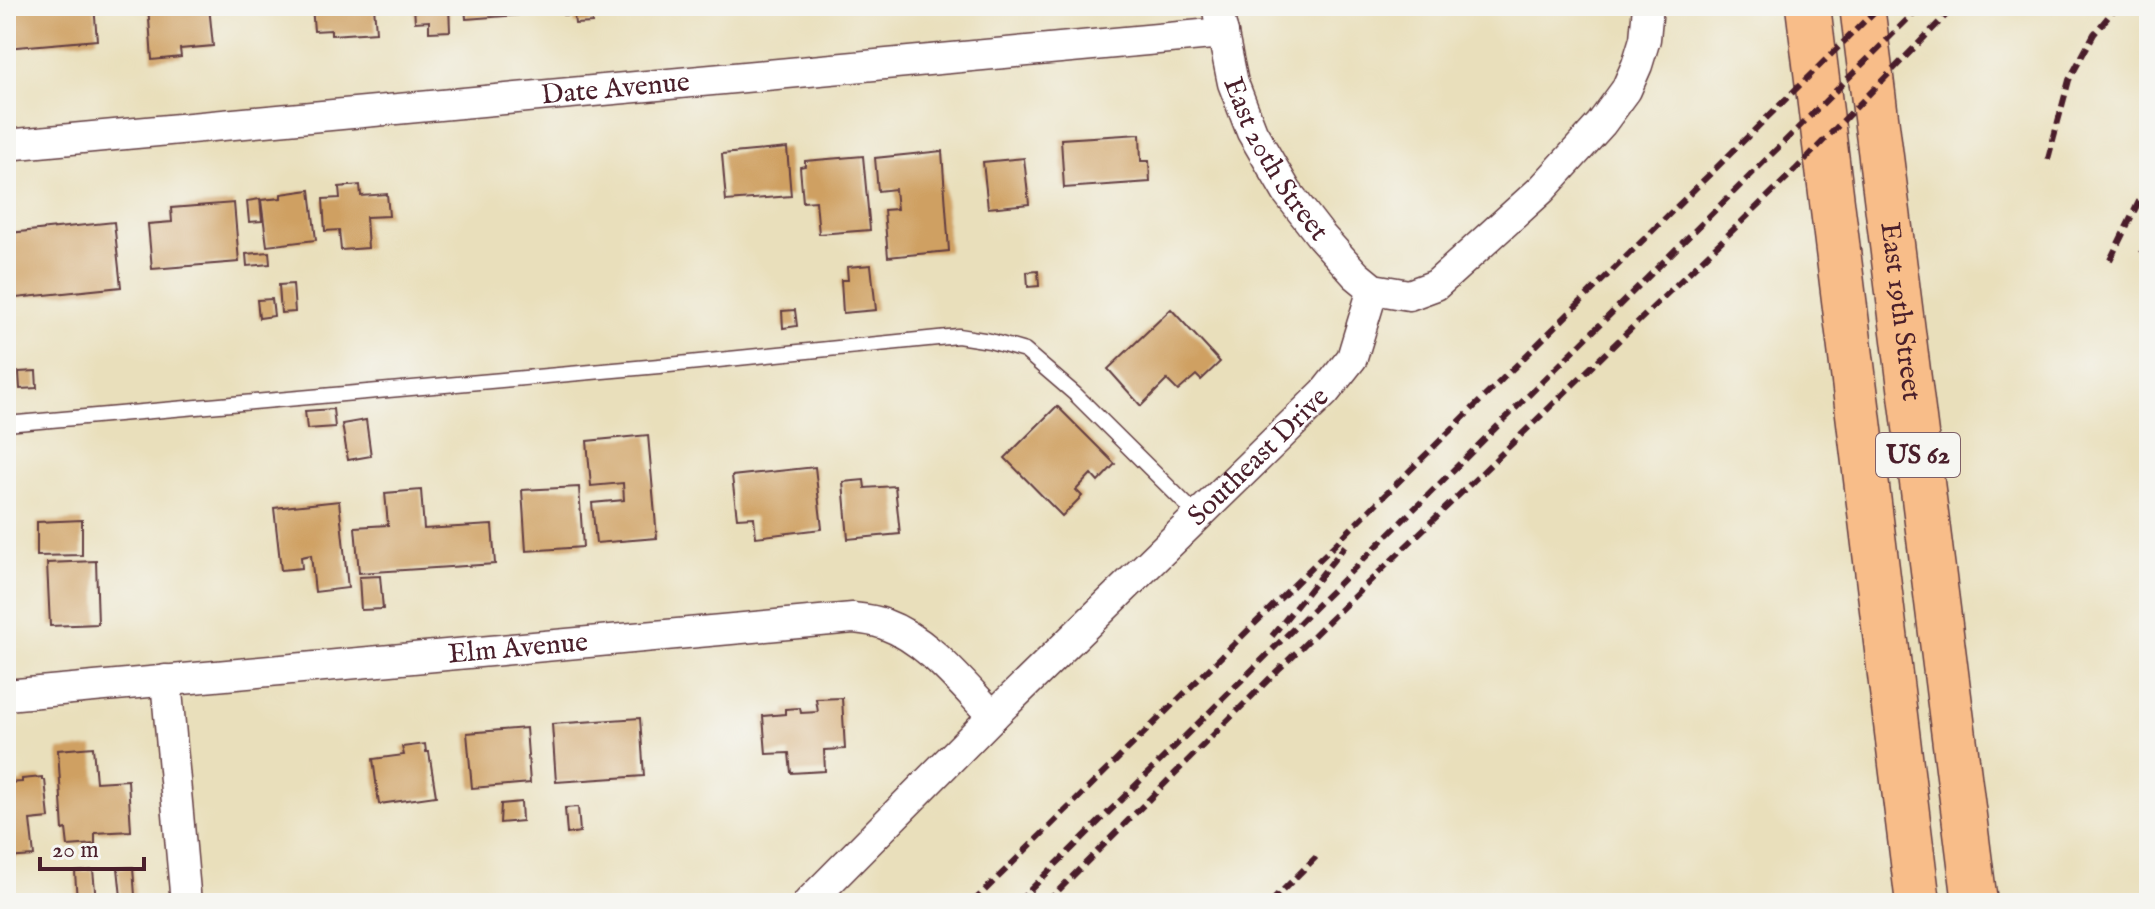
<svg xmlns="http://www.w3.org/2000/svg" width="2155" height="909" font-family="'IM FELL English',serif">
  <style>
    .building { fill: #cfa062 }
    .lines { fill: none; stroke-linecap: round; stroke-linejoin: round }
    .lane-casing { stroke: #623c41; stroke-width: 17 }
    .street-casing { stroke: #623c41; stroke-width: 33 }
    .primary-casing { stroke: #623c41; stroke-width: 47 }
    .lane { stroke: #fff; stroke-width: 14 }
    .street { stroke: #fff; stroke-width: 30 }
    .primary { stroke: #f8bd89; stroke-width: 44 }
    .rail { stroke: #4a1f2b; stroke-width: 6; stroke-dasharray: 12 6; stroke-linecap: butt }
    .labels { text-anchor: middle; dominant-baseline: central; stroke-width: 7; stroke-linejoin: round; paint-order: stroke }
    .shield { fill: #f6f6f2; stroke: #7e6067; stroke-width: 2 }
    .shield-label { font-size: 26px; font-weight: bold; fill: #4a1f2b }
    .street-label { font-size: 28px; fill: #4a1f2b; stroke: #f6f6f2 }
  </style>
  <rect width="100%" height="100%" fill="#f6f6f2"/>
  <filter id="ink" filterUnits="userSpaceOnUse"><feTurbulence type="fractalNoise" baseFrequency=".0125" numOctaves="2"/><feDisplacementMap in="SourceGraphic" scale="16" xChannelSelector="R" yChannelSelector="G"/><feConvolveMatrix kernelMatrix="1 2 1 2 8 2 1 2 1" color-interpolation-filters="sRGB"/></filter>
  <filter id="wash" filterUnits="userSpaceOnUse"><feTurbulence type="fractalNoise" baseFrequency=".006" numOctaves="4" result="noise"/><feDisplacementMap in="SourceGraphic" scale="32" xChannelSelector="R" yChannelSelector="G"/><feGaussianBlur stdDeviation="1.8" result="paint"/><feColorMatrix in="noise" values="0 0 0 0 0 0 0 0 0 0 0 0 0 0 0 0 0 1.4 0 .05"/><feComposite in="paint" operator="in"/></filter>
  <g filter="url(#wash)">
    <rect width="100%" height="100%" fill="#e9dfbb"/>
    <g id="blocks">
      <!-- building -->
      <g class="building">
        <polygon points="6,6 94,6 97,40 6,48"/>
        <polygon points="148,6 209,6 213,46 180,49 181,57 152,60"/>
        <polygon points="312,6 374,6 376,32 331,35 331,30 314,31"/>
        <polygon points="414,6 449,6 450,31 429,32 429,21 415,22"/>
        <polygon points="465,6 533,6 533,14 466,19"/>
        <polygon points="562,6 605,6 605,12 591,13 592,23 575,24 574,15 563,15"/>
        <polygon points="1140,134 1141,161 1149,161 1150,182 1064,188 1061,139"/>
        <polygon points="787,148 791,196 726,201 722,154"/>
        <polygon points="942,151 949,251 888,257 884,210 897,209 895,189 878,191 875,158"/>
        <polygon points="863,156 870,230 819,234 816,201 803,202 800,167 805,166 805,161"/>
        <polygon points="1024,158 1029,204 988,208 983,162"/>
        <polygon points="360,185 361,196 387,194 389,216 366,217 368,248 341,250 339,230 325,231 323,199 340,198 339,187"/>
        <polygon points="310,190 316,240 267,246 261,200 281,198 281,194"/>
        <polygon points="260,199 262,221 249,222 247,201"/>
        <polygon points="234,203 239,262 152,269 148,224 172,222 171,208"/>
        <polygon points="114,222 121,287 16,298 10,233"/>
        <polygon points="269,252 270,264 247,266 246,254"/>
        <polygon points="871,265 876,310 843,313 841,280 848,280 847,267"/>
        <polygon points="1038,271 1039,286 1028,287 1027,272"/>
        <polygon points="293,284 295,312 281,313 279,285"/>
        <polygon points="272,299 274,316 259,318 257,300"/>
        <polygon points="1171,309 1220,362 1201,380 1196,375 1178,391 1167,380 1141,406 1108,369"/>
        <polygon points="795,310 797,326 783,328 782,311"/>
        <polygon points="36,371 37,388 20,389 19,372"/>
        <polygon points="1057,406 1115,464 1098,482 1091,474 1076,490 1082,496 1062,516 1005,458"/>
        <polygon points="333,409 335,427 307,429 305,411"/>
        <polygon points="366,420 371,456 348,460 342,424"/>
        <polygon points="648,435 657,538 596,543 592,503 624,500 623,483 591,486 587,441"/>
        <polygon points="815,467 822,529 756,537 754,517 737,518 732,476"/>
        <polygon points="864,480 865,488 895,486 900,534 848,539 843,482"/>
        <polygon points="579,487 583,547 526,551 522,490"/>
        <polygon points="421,490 424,529 492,525 495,564 359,573 355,527 388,525 385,493"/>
        <polygon points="339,501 348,588 315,592 311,555 301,557 302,568 281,570 274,508"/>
        <polygon points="82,520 82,555 37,556 37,522"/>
        <polygon points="96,561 98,624 50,626 47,563"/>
        <polygon points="380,576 383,609 361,610 359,577"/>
        <polygon points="842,698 845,749 824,750 825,771 791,773 789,753 766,754 763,716 785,714 785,709 800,708 801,713 818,712 816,699"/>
        <polygon points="640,718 644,776 556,782 552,724"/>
        <polygon points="526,728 530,783 472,788 467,733"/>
        <polygon points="425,744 426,752 429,752 436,796 379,804 373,759 404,755 402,747"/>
        <polygon points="93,747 96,782 128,780 131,831 95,833 95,844 68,846 66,829 63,830 58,750"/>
        <polygon points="42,777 42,780 45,780 49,818 30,820 34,856 6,858 6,783 22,782 22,779"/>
        <polygon points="521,802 522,821 500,823 501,804"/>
        <polygon points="578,807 580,832 567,834 565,808"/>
        <polygon points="133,867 135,896 121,897 118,868"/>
        <polygon points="93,870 96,900 77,901 75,872"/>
      </g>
    </g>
  </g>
  <g filter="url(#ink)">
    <use href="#blocks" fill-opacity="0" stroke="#623c41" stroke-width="2"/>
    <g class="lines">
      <defs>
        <polyline id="lane" points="6,424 659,366 958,336 990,341 1025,351 1075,394 1199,517"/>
        <g id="street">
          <path id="s1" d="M1217,6l16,77 19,49 35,60 34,44 35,39 17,14 36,6 27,-10 106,-96 59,-65 25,-34 11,-25 8,-26 3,-33"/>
          <path id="s2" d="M6,145l1217,-112"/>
          <polyline points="166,680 186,903"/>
          <path id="s3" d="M6,695l847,-77c10,1 21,2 31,6 44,16 77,59 109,92"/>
          <path id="s4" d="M808,903l185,-187 332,-324 27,-34 21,-69"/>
        </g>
        <g id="primary">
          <polyline points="1808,6 1918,903"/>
          <path id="s5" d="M1862,6l113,897"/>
        </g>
      </defs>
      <!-- lane casing -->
      <use href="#lane" class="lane-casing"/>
      <!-- street casing -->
      <use href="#street" class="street-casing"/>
      <!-- primary casing -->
      <use href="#primary" class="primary-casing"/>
      <!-- lane -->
      <use href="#lane" class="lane"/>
      <!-- street -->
      <use href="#street" class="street"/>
      <!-- primary -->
      <use href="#primary" class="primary"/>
      <!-- rail -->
      <g class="rail">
        <polyline points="2048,159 2069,80 2094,34 2117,6"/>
        <polyline points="2142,253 2149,236"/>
        <polyline points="2110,260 2149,181"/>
        <polyline points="1272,636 1345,546"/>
        <polyline points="972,903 1880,6"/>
        <polyline points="1017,903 1921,6"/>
        <polyline points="1046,903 1279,669 1795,170 1955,6"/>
        <polyline points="1270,903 1316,857"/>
      </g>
    </g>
  </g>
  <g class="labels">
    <!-- shield labels -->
    <rect class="shield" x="1876" y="433" width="84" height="44" rx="6"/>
    <g class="shield-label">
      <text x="1918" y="455">US 62</text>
    </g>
    <!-- street labels -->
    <g class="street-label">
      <text stroke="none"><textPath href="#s2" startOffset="612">Date Avenue</textPath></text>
      <text stroke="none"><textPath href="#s1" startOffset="166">East 20th Street</textPath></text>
      <text stroke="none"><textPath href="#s5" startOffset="308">East 19th Street</textPath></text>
      <text stroke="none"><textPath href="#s4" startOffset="634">Southeast Drive</textPath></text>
      <text stroke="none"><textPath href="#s3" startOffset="514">Elm Avenue</textPath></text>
    </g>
  </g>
  <!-- margin -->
  <rect width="2155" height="909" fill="none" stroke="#f6f6f2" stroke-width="32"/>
  <!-- scale -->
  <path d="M40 857v12h104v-12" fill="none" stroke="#4a1f2b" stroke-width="4"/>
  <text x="52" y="857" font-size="24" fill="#4a1f2b" stroke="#f6f6f2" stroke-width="6" paint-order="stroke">20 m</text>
</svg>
